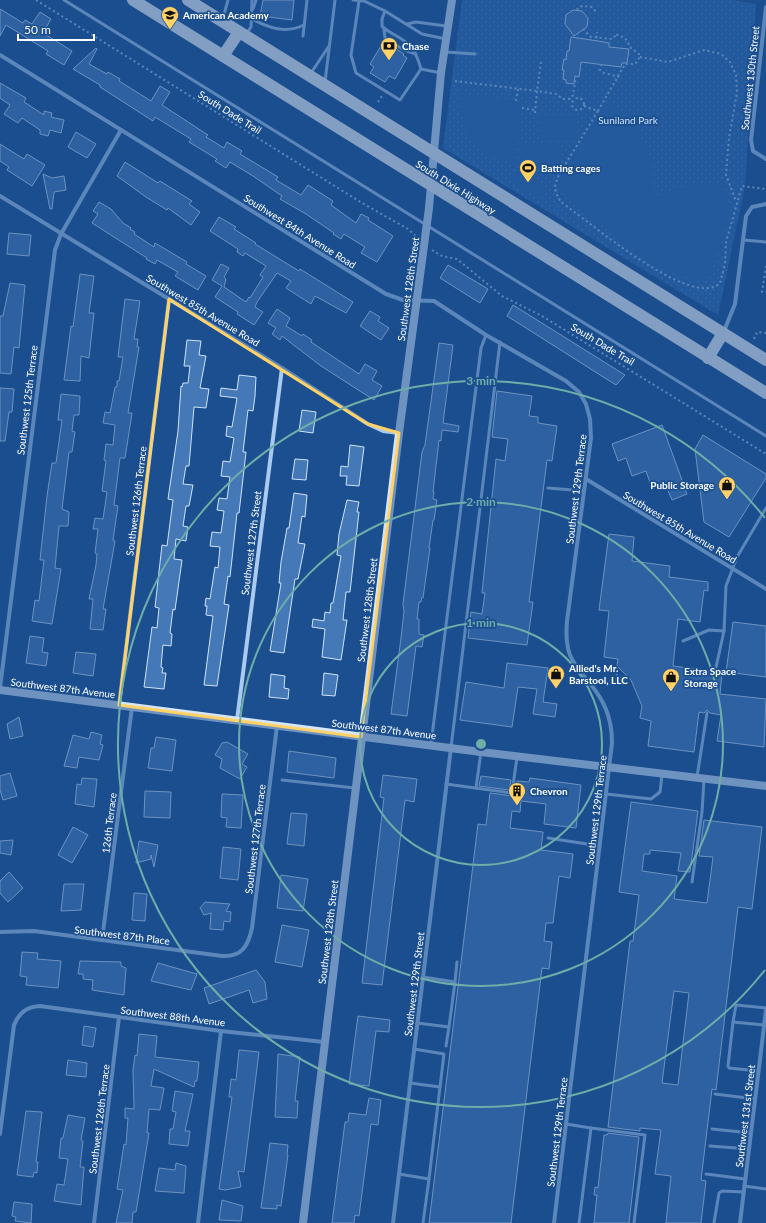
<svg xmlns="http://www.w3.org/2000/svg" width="766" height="1223" font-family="Lato,sans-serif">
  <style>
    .park { fill: url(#park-dots) }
    .pitch { fill: #2e69ad }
    .building { fill: #4478b7; stroke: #cfe3fa; fill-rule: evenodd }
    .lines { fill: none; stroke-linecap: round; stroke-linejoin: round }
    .path { stroke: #a9c9ee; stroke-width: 2; stroke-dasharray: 2 3; stroke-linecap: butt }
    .lane { stroke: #a9c9ee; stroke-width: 3 }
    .street { stroke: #a9c9ee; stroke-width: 4 }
    .secondary { stroke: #d6e6fa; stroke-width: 8 }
    .highway { stroke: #fff; stroke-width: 12 }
    .marked { fill: none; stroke: #ffd166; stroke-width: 3; stroke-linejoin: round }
    .ring { fill: none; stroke: #6fada8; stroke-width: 2 }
    .labels { text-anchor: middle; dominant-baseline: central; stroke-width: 3.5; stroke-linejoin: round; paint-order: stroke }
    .poi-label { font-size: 10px; font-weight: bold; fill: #fff; stroke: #1b4f8f; text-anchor: start }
    .street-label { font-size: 10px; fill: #fff; stroke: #1b4f8f }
    .park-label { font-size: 10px; fill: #cfe3fa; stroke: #1b4f8f }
    .centre { fill: #6fada8; stroke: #1b4f8f; stroke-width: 2 }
    .ring-label { font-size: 12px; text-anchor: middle; font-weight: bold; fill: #6fada8; stroke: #1b4f8f; stroke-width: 3.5; stroke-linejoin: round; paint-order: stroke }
  </style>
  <defs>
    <pattern id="park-dots" width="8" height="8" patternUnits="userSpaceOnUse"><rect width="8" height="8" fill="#2e69ad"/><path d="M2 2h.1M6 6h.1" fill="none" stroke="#4d80b9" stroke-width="1.8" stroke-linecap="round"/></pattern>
  </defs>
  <rect width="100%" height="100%" fill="#1b4f8f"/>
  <!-- park -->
  <polygon class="park" points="462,0 732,0 756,4 745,186 718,315 443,148"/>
  <!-- pitch -->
  <g class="pitch">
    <path d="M461,93l59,9 2,6 -7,55c-36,-4 -59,-33 -54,-70z"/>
    <path d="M604,102l22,16 12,15 15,28 1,36c27,-10 39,-14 69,-12l7,25 -15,53 -10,17 -7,1 -49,-18 -91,-73 -1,-7z"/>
    <rect x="539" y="116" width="39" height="23"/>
    <polygon points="522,143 561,143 561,167 522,166"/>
    <polygon points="517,168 547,187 539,198 510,180"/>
  </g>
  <!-- building -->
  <g class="building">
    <polygon points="263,0 294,0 292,20 260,16"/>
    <polygon points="0,9 23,23 25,20 32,24 40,12 51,19 43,33 72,51 64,65 46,54 48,51 6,25 0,36"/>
    <polygon points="573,10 582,11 588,18 587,27 574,36 565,24 566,15"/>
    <polygon points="571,37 598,41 609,43 609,47 629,49 627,63 622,63 621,67 581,62 579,77 575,76 574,84 566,83 566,80 563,79 564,70 562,70 564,59 566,60 567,51 569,51"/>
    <polygon points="384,41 404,54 403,55 407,58 395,79 389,76 385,82 370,73 374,67 370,64"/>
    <polygon points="96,48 97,49 89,64 107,74 108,72 120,79 119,81 151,101 160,86 170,92 162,105 208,135 206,137 224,148 227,142 242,151 240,154 278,177 276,180 301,195 308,185 333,201 331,205 356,223 361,214 369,218 368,220 393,236 377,262 361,253 365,247 344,234 341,239 333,234 334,233 306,214 280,199 282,196 253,176 230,162 226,168 215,161 217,159 189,142 191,139 155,117 153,121 100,87 100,85 73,69"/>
    <polygon points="0,83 26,98 24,102 44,115 44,111 52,113 51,117 64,120 61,133 50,130 48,136 40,134 40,130 22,118 18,123 4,114 10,105 0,98"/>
    <polygon points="76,132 96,144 87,158 68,147"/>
    <polygon points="0,144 24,159 27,154 45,165 32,186 7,170 9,167 0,161"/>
    <polygon points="125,162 158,183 160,181 192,201 189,204 200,212 191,225 168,208 167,210 146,197 117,176"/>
    <polygon points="43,174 52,178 64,176 66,190 54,192 52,209 50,209"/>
    <polygon points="99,202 111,209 123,223 131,228 130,229 135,232 134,234 154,247 155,243 187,262 186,264 206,276 198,290 175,276 178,272 157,260 155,264 146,259 147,258 92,223 98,214 93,211"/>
    <polygon points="219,217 236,227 234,229 256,243 255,244 299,271 300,269 353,302 346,313 315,296 311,304 286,288 291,281 277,273 257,302 255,307 263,312 254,325 237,314 238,312 215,297 222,286 212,280 221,264 229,268 224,277 226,279 224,287 246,302 249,297 250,298 263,277 260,275 266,266 245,253 243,256 237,252 238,249 210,231"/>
    <polygon points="9,233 31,235 29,256 7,254"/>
    <polygon points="448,265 488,289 480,303 440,278"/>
    <polygon points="80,274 94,276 89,313 94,313 89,358 81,356 80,381 64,380 71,326 73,327"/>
    <polygon points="10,283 25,285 19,348 14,347 11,374 0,373 0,316 3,316"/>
    <polygon points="125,299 140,301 134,339 138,339 137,347 139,347 128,413 132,413 125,458 120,458 114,505 118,506 113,540 115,541 103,609 106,609 103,630 90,629 93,599 89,599 96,565 97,554 95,553 98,529 93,529 95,518 103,519 107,492 102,491 106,461 104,460 106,444 113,445 115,425 103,423 105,412 110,413 115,387 117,387 117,381 119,381 123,357 118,357"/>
    <polygon points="513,305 625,375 616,385 507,316"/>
    <polygon points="277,309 290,318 286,326 302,336 303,334 312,340 311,342 359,374 365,364 377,371 372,380 382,386 374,400 321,366 282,336 280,340 272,334 276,328 268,323"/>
    <polygon points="370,311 380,317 378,321 389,328 381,340 360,326"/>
    <polygon points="187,340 201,341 199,355 206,356 200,388 209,389 206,408 194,407 189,466 186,466 183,484 193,485 189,506 186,506 183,526 188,527 186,541 176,539 174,559 182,560 175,610 173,609 170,633 172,634 171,646 163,645 161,667 163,668 162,673 166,673 164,689 144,687 152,627 157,628 159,608 155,607 162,545 167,546 173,500 168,499 178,431 181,386 182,387 183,383 188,383 190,366 184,366"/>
    <polygon points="439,343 453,345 443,423 459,426 458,432 442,430 441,441 439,440 433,492 434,492 433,499 437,500 434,520 433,520 429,548 430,548 423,598 422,597 421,602 419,602 417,619 419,619 419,634 424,635 422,647 416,646 407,716 391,714 401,638 404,611 403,604 422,452 425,445"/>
    <polygon points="239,375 256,377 255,396 253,411 248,410 243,452 246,452 242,487 239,513 237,513 230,577 228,576 224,604 229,605 217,686 204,685 213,616 206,615 207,606 205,606 206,598 210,599 215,567 218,568 220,547 210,546 212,532 221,533 224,511 217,510 219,498 227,499 230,477 221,476 223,461 230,462 234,438 226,436 227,426 232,427 237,398 220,396 221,388 237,390"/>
    <polygon points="0,388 14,389 12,412 9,412 5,441 0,441"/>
    <polygon points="497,391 532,396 529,416 538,417 538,423 557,426 552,461 547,460 529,602 533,602 527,645 468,638 471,612 482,614 485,593 482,593 496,459 505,461 508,439 492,437"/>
    <polygon points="61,394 80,396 79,415 74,415 72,431 75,432 72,452 69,452 62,509 69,512 68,526 59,526 55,568 61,569 52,624 32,621 35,600 39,601 44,560 40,560 47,496 52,463 56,463 62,420 58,420"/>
    <polygon points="302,410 316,412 313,433 299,431"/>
    <polygon points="662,425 687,494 672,500 665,483 652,488 646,471 632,476 626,458 618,461 612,444"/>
    <polygon points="703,435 766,474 766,478 729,537 704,522 695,449"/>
    <polygon points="350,445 364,447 359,486 346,485 347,476 340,476 341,466 348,467"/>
    <polygon points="295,459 308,460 306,480 292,479"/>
    <polygon points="294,493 307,495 305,517 302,516 298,543 305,544 298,579 295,579 284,653 270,651 281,583 279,583 281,562 287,528 289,528"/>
    <polygon points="347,500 359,502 357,512 359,512 350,592 346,592 343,620 347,620 341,660 322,657 325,629 312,627 313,619 324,621 325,612 330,613 331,603 333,603 341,556 337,555 339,534"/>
    <polygon points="609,534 634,537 632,561 670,566 669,577 708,582 708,591 704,590 700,622 678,619 673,666 705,670 712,672 715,675 718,673 722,673 720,694 766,699 764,747 717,741 721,715 710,713 707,710 704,713 699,712 694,752 648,746 651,721 640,718 642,706 631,680 617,666 618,659 604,657 609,611 599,610"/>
    <polygon points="733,622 766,626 766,677 726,672"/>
    <polygon points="30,636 44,638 42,652 48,653 46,666 26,663"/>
    <polygon points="76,652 96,654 93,676 73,673"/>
    <polygon points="507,663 548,668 543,702 557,704 555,717 533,714 537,689 518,687 512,727 460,720 466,682 504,688"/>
    <polygon points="324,673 338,675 335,696 322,695"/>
    <polygon points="271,674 285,676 284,688 289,689 288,699 269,697"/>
    <polygon points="19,717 23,736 10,739 7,724"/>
    <polygon points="91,732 102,735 100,744 103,745 99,760 79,757 77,768 64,766 73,735 89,739"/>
    <polygon points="156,737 176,740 172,771 148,768 151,748 154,748"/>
    <polygon points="227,742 248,754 242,764 247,767 240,779 220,768 222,759 215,755 222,743"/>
    <polygon points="289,751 336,758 334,778 287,772"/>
    <polygon points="10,773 17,796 3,800 0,790 0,776"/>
    <polygon points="383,775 417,779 414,802 405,800 382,985 362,983 384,798 380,797"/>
    <polygon points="481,776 511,780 509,790 479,786"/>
    <polygon points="82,778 97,779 94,807 75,804 77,784 81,785"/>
    <polygon points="530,778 581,785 576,828 544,824 546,804 521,801 520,812 512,811 510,828 543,832 541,850 573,854 570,878 559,876 553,923 546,923 544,941 552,942 549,969 542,968 511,1223 429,1223 478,824 486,825 490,793 513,796 515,793 517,781 529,782"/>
    <polygon points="145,791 171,792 170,818 144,817"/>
    <polygon points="222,794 243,795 241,828 226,827 227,818 221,817"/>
    <path d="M631,802l67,9 -8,61 -12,-1 3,-18 -31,-3v4h-6l-2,17 35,5 -3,23 33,4 6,-46 -14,-1 5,-36 58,7 -10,82 -14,-2 -22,183 -4,-1 -11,91 5,1 -5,42h-35l5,-47 -16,-2 6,-44 -21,-2v3l-32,-4 22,-186h3l6,-46 -20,-3zM674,991l15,2 -11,92 -16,-2z"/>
    <polygon points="291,813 307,814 304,846 287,844"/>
    <polygon points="73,827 88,835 72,863 58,855"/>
    <polygon points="13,840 11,855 0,853 0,841"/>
    <polygon points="139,841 158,845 154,867 151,855 151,859 136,863"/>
    <polygon points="223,847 241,849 238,880 220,878"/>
    <polygon points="9,872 23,888 8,902 0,893 0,881"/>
    <polygon points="281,875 308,879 303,911 277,908"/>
    <polygon points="64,884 84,884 81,910 61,911"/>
    <polygon points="134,893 147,894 145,921 132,920"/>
    <polygon points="205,902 230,904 226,911 231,912 230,922 224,921 223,930 210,929 211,913 204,915 200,908"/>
    <polygon points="282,925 309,930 302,967 275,962"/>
    <polygon points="22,952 38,953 37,959 61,961 58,988 26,985 27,977 20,976"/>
    <polygon points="80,961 121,962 121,966 126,968 124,995 92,990 93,980 83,979 83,974 78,974"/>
    <polygon points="158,963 197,974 191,990 151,981"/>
    <polygon points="256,970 265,982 267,999 253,1003 249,990 209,1004 204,988"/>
    <polygon points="358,1016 390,1020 389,1032 376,1031 369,1086 349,1084"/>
    <polygon points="84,1026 96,1028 93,1047 82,1045"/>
    <polygon points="139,1034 157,1036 155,1057 199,1062 197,1081 195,1081 194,1087 154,1069 151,1086 164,1088 160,1110 149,1109 147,1133 149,1133 136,1212 133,1212 132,1223 116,1223 123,1190 117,1189 124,1144 126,1145 128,1118 125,1118 125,1108 134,1109 133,1070 135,1055 137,1056"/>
    <polygon points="239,1050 259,1052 244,1172 238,1171 241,1187 225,1190 219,1189 232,1097 229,1097 231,1079 236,1080"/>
    <polygon points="278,1054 300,1057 295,1101 298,1101 297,1118 275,1117"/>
    <polygon points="68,1060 87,1063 86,1077 66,1075"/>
    <polygon points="175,1091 193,1094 185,1131 190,1131 188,1146 169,1144 170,1129 173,1129 176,1112 172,1111"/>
    <polygon points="369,1098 381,1100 378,1125 371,1124 359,1216 355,1215 354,1223 332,1223 345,1122 348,1122 349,1113 366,1115"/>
    <polygon points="26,1111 42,1112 36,1162 38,1162 37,1173 34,1172 33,1177 17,1175"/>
    <polygon points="68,1115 85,1118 81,1140 83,1141 80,1167 84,1167 81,1205 54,1201 57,1184 64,1185 68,1159 59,1158 61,1138 63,1138"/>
    <polygon points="608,1133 639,1137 629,1223 594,1223 597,1195 594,1195 595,1187 598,1188 604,1135 607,1135"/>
    <polygon points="270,1143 288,1145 287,1155 288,1155 281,1206 277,1205 277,1209 261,1208"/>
    <polygon points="176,1163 186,1166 184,1193 155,1191 159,1168 175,1170"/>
    <polygon points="222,1200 243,1206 241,1221 219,1220"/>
    <polygon points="14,1202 32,1204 31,1223 15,1221 16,1217 12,1216"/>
  </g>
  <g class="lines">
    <!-- path -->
    <g class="path">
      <polyline points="36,0 362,203 408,229 417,237"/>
      <polyline points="577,10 578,8 582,6 592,7 597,13"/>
      <polyline points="583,29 591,37 612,39 617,34"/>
      <polyline points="596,38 597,32"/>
      <polyline points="640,57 668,62 704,50 721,54 730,62 736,75 737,93 729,138 726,175 736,201"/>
      <polyline points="601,64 600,70 604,73 619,77"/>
      <polyline points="455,81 537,91 541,62"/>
      <circle cx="578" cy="104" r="6"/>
      <polyline points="516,101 518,89"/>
      <polyline points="378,102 382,96"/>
      <path d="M584,106l14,5 -38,62c-6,12 -7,17 1,29 25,17 131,109 159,81l5,-19 1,-22 16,-56 24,3"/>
      <polyline points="522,108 535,110"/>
      <polyline points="598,111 625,64 635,64 640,57 639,54 631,48 625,38 615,34"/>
      <polyline points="535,113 537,91 556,94 563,99 570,99 573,95 576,76"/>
      <polyline points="432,250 442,256 457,259 502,296 542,316 766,454"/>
      <polyline points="766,266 762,292 766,292"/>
      <polyline points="754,339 757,332 766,333"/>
      <polyline points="618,679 628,680"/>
      <polyline points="616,681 618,666"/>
      <polyline points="612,685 622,676"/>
    </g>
    <!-- lane -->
    <g class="lane">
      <polyline points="64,0 766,436"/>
      <polyline points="353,0 364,1 385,11 422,34 446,39"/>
      <polyline points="359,1 351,55 356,73 400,100 421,69"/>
      <polyline points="253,9 256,0"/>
      <path d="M385,11l-3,8v7c3,4 8,6 13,9 16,9 21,16 26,34"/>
      <polyline points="223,18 228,0"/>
      <path d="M252,19c17,9 33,15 52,6"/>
      <polyline points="407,24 416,22 446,26"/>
      <polyline points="384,29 385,38 404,50 416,54"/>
      <polyline points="247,33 251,27 252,0"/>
      <polyline points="303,36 307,0"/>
      <polyline points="446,52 475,54"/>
      <polyline points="421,69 441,73"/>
      <polyline points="311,73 329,46"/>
      <polyline points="325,82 335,0"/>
      <polyline points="743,240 766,242"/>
      <polyline points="548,488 584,491"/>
      <polyline points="683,641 709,630 724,631"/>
      <polyline points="715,672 724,631 726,586 737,557 766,508"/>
      <polyline points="431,744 481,348 486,335"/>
      <polyline points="451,748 500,342"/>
      <polyline points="697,777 707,713"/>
      <polyline points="282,780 355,788"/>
      <polyline points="446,784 512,793 517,757"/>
      <polyline points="476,788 481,752"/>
      <polyline points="606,794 651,799 660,792 662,775"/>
      <polyline points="548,838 600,846"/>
      <polyline points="692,882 702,812 704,780"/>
      <polyline points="455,982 457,962"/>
      <polyline points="733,1022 736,1005 766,1008"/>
      <polyline points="417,1023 449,1027 455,982 423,977"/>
      <polyline points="446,1046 449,1027"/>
      <polyline points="758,1071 729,1068 728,1066 733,1022 764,1025"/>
      <polyline points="410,1083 440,1087 444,1054 414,1049"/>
      <polyline points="715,1094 755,1099"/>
      <polyline points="566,1124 591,1128"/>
      <polyline points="712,1129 751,1133"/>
      <polyline points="710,1146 749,1149"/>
      <polyline points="399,1174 429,1179 440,1087"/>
      <polyline points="706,1174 745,1179"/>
      <polyline points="744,1186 766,1189"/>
      <polyline points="423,1223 429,1179"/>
      <polyline points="579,1223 591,1128 645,1135 634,1223"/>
      <polyline points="714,1223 719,1193 722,1191 744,1192"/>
    </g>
    <!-- street -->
    <g class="street">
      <polyline points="766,7 751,140 753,151 766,159"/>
      <path d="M0,55l386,239 17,6 31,1 52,34 80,46 13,11 7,12 4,15 1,19 -24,183c-1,12 -1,24 3,34 4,10 11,18 18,26 16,19 24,36 24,62l-58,480"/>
      <polyline points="0,196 282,368 368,424 383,431 399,433"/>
      <polyline points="724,331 735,304 746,216 752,207 766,204"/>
      <polyline points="586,479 766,589"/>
      <polyline points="0,688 55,250 61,234 121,130"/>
      <polyline points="119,705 169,299"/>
      <polyline points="237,720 282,368"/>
      <path d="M0,932l34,-1 188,25c20,1 26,-10 30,-28l25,-202"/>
      <polyline points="102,940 132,707"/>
      <path d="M0,1134l14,-109c5,-12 12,-18 26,-19l181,25 103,11"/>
      <polyline points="94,1223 119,1017"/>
      <polyline points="198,1223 221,1031"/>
      <polyline points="393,1223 451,748"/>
      <polyline points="740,1223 766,1010"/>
    </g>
    <!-- secondary -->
    <g class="secondary">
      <polyline points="0,690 481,752 766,786"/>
      <polyline points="303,1223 399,433 429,208 441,73 452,0"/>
    </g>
    <!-- highway -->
    <g class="highway">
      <polyline points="133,0 766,393"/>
      <polyline points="188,0 766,360"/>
      <polyline points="223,56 239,32"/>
      <polyline points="708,358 723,333"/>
    </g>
  </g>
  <!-- marked area -->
  <path d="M0 0H766V1223H0ZM169,299l199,125 31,9 -38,304 -242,-32z" fill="#1b4f8f" fill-opacity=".55" fill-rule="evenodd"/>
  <path class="marked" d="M169,299l199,125 31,9 -38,304 -242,-32z"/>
  <!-- distance rings -->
  <g class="ring">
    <circle cx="481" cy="744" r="121"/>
    <circle cx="481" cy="744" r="242"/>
    <path d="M765 970A363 363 0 1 1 765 518"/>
  </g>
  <!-- icons -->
  <defs>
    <symbol id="school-pin" viewBox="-11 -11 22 30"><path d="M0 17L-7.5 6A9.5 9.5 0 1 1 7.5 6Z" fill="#ffd166" stroke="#1b4f8f"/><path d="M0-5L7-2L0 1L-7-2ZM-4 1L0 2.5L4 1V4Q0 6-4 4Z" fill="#111"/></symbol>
    <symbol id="bank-pin" viewBox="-11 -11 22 30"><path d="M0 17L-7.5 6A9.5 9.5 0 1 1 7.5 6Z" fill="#ffd166" stroke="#1b4f8f"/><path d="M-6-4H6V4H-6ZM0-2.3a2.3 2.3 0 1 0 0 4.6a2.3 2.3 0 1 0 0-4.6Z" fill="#111"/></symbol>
    <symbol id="stadium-pin" viewBox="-11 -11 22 30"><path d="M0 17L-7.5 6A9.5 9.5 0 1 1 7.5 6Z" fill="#ffd166" stroke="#1b4f8f"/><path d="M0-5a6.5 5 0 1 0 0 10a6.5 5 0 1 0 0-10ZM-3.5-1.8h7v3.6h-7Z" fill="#111"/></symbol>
    <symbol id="shop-pin" viewBox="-11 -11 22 30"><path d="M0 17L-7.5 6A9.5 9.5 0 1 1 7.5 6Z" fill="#ffd166" stroke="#1b4f8f"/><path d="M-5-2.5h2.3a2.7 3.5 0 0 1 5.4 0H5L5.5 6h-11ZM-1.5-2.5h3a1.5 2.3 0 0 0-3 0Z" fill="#111"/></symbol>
    <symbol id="building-pin" viewBox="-11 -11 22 30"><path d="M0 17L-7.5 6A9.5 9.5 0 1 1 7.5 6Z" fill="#ffd166" stroke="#1b4f8f"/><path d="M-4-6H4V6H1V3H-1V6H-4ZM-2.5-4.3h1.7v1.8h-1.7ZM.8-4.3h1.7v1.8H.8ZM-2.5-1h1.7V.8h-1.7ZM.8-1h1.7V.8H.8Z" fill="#111"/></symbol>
  </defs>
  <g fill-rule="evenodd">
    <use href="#school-pin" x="160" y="5" width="20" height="27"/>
    <use href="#bank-pin" x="379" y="36" width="20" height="27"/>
    <use href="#stadium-pin" x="518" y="158" width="20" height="27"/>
    <use href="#shop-pin" x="717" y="475" width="20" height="27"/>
    <use href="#shop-pin" x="546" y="664" width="20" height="27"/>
    <use href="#shop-pin" x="661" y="667" width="20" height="27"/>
    <use href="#building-pin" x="507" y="781" width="20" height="27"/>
  </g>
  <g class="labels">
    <!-- poi labels -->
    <g class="poi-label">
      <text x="183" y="15">American Academy</text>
      <text x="402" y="46">Chase</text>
      <text x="541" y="168">Batting cages</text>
      <text x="714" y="485" text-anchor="end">Public Storage</text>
      <text x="569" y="668">Allied's Mr.<tspan x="569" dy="12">Barstool, LLC</tspan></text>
      <text x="684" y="671">Extra Space<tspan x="684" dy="12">Storage</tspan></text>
      <text x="530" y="791">Chevron</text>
    </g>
    <!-- street labels -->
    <g class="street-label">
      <text transform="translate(750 78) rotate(-84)">Southwest 130th Street</text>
      <text transform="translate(230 112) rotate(32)">South Dade Trail</text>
      <text transform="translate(456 187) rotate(32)">South Dixie Highway</text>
      <text transform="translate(300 231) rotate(32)">Southwest 84th Avenue Road</text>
      <text transform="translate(408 289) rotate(-82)">Southwest 128th Street</text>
      <text transform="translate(203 310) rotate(31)">Southwest 85th Avenue Road</text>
      <text transform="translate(603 344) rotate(31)">South Dade Trail</text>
      <text transform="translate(27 400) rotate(-83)">Southwest 125th Terrace</text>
      <text transform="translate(576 489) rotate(-83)">Southwest 129th Terrace</text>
      <text transform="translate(136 501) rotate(-83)">Southwest 126th Terrace</text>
      <text transform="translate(680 527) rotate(31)">Southwest 85th Avenue Road</text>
      <text transform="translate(251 543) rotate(-83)">Southwest 127th Street</text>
      <text transform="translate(367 610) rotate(-83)">Southwest 128th Street</text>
      <text transform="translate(63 688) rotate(7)">Southwest 87th Avenue</text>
      <text transform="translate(384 729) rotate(7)">Southwest 87th Avenue</text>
      <text transform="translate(596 810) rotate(-83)">Southwest 129th Terrace</text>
      <text transform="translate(109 823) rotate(-83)">126th Terrace</text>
      <text transform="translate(255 839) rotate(-83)">Southwest 127th Terrace</text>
      <text transform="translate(328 932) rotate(-83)">Southwest 128th Street</text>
      <text transform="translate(122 935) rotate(7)">Southwest 87th Place</text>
      <text transform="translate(414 984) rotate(-83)">Southwest 129th Street</text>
      <text transform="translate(173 1016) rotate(7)">Southwest 88th Avenue</text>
      <text transform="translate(745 1116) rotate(-83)">Southwest 131st Street</text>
      <text transform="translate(99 1119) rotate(-83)">Southwest 126th Terrace</text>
      <text transform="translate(557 1132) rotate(-83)">Southwest 129th Terrace</text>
    </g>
    <!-- park labels -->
    <g class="park-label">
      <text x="628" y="120">Suniland Park</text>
    </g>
  </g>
  <circle cx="481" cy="744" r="6" class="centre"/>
  <g class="ring-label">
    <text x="481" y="385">3 min</text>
    <text x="481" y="506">2 min</text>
    <text x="481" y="627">1 min</text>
  </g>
  <!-- scale -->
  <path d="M18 34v6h76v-6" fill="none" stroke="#ffffff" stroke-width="2"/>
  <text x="24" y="34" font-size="12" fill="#ffffff" stroke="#1b4f8f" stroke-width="3" paint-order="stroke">50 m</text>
</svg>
